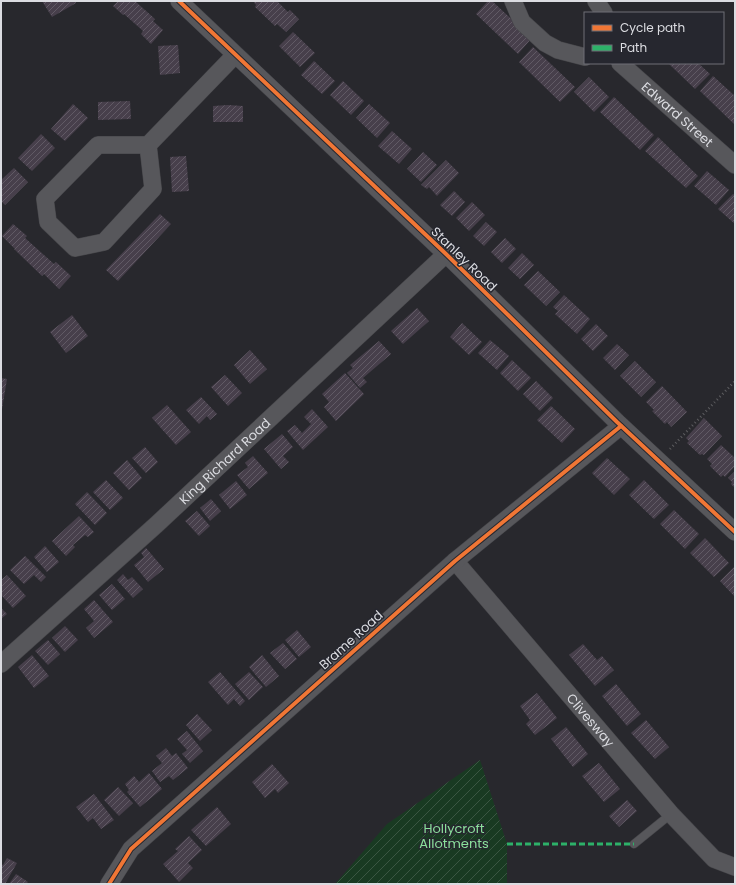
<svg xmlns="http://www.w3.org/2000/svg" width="736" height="885" font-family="Poppins,sans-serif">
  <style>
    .garden { fill: url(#garden-furrows) }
    .building { fill: url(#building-hatch) }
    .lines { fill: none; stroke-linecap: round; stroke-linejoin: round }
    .lane-casing { stroke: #46464a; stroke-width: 9 }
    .street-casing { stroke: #46464a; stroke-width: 18 }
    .path { stroke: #5e5e61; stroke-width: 2.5; stroke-dasharray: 1 3; stroke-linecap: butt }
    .lane { stroke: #57575b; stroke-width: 8 }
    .street { stroke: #57575b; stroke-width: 17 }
    .quiet { stroke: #2db169; stroke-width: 3; stroke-dasharray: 6 3; stroke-linecap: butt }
    .cycleway-casing { stroke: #26272f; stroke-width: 6 }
    .cycleway { stroke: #f07635; stroke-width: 4 }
    .labels { text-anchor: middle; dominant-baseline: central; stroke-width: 3; stroke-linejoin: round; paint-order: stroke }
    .street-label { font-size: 13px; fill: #dbdce1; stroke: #26272f }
    .park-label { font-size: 13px; fill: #8be09c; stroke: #26272f }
  </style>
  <defs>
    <pattern id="garden-furrows" width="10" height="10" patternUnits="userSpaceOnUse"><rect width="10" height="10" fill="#193a22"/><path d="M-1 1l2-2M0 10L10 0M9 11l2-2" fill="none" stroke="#3a5642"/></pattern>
    <pattern id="building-hatch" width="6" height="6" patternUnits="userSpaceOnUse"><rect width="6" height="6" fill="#473f4b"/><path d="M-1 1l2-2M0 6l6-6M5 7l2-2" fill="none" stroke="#615a65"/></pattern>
  </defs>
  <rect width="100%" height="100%" fill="#28282d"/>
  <!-- garden -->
  <polygon class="garden" points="480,760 507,844 507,884 335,884 387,824"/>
  <!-- building -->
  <g class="building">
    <polygon points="42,1 75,1 76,3 52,17"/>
    <polygon points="118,1 133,1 134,2 135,1 155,19 153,21 163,30 151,44 141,34 143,31 124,14 123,15 113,6"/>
    <polygon points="253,1 277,1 288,12 290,10 299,19 286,32 277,24 275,26 255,7 256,5"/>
    <polygon points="488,1 492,1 532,38 518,54 476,14"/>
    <polygon points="293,32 315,53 300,67 279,46"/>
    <polygon points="178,45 180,73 160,75 158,46"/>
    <polygon points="533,47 575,87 560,102 519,62"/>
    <polygon points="314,61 335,81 322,94 301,75"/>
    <polygon points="668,63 698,63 710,74 695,89"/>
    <polygon points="713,76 735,96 735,125 700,91"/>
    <polygon points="589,77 609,97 594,112 574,92"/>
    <polygon points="343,81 364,101 351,115 330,95"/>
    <polygon points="614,97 654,135 640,150 600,112"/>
    <polygon points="130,101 131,119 98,120 98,102"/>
    <polygon points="73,104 88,118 65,141 51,129"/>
    <polygon points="369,104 390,123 377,138 356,118"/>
    <polygon points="228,105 243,106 243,122 213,122 213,106"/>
    <polygon points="392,131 412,149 399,164 378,146"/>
    <polygon points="41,134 55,148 32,171 18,158"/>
    <polygon points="658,137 698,176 686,188 645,151"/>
    <polygon points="423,152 437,165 421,182 407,169"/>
    <polygon points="186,156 189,191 172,192 170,157"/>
    <polygon points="446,160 459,173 437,196 429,187 427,189 421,185"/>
    <polygon points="14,168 28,182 5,205 1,201 1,180"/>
    <polygon points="707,171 729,190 716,205 694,186"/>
    <polygon points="454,191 465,202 452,216 440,205"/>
    <polygon points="733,194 735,195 735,224 718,209"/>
    <polygon points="472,202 485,215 469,231 456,218"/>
    <polygon points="160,214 171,224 118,281 106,270"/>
    <polygon points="486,222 497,232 484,246 473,236"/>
    <polygon points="13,224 27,236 25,238 54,264 56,262 71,276 59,289 44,274 42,276 14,249 15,249 2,236"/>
    <polygon points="505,238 516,249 502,263 491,252"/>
    <polygon points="522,253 534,265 520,279 508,268"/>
    <polygon points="538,271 560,292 546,306 524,285"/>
    <polygon points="564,295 590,319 577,334 555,314 558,311 553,307"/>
    <polygon points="417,308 429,321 403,344 391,331"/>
    <polygon points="72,315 88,336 66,353 50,332"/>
    <polygon points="462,323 482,342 469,355 450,337"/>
    <polygon points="596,324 608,336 593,351 581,339"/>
    <polygon points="490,340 509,356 497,370 478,353"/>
    <polygon points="379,341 391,354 363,378 367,382 360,388 347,373 353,368 350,365"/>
    <polygon points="617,344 629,355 615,370 603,358"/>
    <polygon points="250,350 267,369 250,384 234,365"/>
    <polygon points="512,360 531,378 518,391 500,373"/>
    <polygon points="635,361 656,382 641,397 620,376"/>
    <polygon points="345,373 364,394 336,421 324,407 329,402 322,394"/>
    <polygon points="225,375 242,393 228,406 211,387"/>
    <polygon points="1,378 7,379 2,409 1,409"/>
    <polygon points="536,381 553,398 540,411 523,394"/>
    <polygon points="662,386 687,412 671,427 667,422 665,424 652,411 654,410 646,402"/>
    <polygon points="201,397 217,414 210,420 207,416 199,424 186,410"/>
    <polygon points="167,405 191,432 176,445 152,418"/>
    <polygon points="551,406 575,429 562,443 537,420"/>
    <polygon points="312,409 328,427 303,450 287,431 295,425 302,433 311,424 304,417"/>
    <polygon points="704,418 722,436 704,455 702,454 700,455 687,443 689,441 686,438"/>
    <polygon points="282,434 293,447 283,456 289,462 281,469 264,449"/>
    <polygon points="721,445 735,458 735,466 725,477 723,475 721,477 710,466 712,464 707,459"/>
    <polygon points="145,447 158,462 146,473 132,458"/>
    <polygon points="253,456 268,473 249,489 237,475 248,467 245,463"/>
    <polygon points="607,458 630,479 614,495 592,473"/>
    <polygon points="127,460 142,478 129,490 113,473"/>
    <polygon points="735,471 735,488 731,484 732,482 728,478"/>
    <polygon points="106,480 123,498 110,510 93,492"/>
    <polygon points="644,480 669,505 654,519 629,495"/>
    <polygon points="236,481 247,495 230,509 219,495"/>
    <polygon points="87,492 107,513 95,525 75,504"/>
    <polygon points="211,499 221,511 210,521 200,508"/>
    <polygon points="674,510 699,534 685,549 660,524"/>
    <polygon points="197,511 210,526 199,536 185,521"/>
    <polygon points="79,516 94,532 88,537 85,535 73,545 75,547 66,556 52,541"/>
    <polygon points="705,538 729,563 714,577 690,553"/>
    <polygon points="45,546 59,562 47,572 34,557"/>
    <polygon points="146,548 164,569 148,582 134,565 144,557 141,553"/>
    <polygon points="25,556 46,577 41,582 34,575 24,584 10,570"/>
    <polygon points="735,566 735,597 720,581"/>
    <polygon points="123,574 128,580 132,577 143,589 133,598 117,580"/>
    <polygon points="7,575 26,596 13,608 1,595 1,580"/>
    <polygon points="112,584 125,599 112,610 99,595"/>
    <polygon points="94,600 113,622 94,638 86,628 94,621 84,609"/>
    <polygon points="1,608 7,614 1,619"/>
    <polygon points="65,626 78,640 65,652 52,638"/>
    <polygon points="297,630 311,647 299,657 285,640"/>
    <polygon points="48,640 60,654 48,665 35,651"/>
    <polygon points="283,643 297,659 285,669 270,653"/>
    <polygon points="583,644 597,660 602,656 614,670 595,686 569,655"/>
    <polygon points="32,655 49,676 34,688 18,667"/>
    <polygon points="262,655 279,676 266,687 249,667"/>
    <polygon points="220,672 245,701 240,706 234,699 228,705 208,682"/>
    <polygon points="249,672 263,687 249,700 235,684"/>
    <polygon points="616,684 641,714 627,726 602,696"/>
    <polygon points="537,693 557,718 535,735 526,724 530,720 520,706"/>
    <polygon points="197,714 212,730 200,741 186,725"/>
    <polygon points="646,720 669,747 655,759 631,733"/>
    <polygon points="566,727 588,754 573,767 551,739"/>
    <polygon points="187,731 203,751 190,763 182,754 187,750 177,739"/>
    <polygon points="166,748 172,756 176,753 188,768 173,780 169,776 160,782 152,771 162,763 156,756"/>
    <polygon points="599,763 620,789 604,802 582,776"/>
    <polygon points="272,764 289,783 278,793 275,789 265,798 252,782"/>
    <polygon points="149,773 162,789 140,807 127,792 129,790 125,784 134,776 139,782"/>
    <polygon points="118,787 133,803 119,816 104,800"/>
    <polygon points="94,794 114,820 101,829 93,818 88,822 76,807"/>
    <polygon points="627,800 637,811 619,827 609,816"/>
    <polygon points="217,807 231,824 206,846 191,830"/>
    <polygon points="189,836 202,850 188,863 193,868 179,882 163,864 178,851 175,849"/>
    <polygon points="7,858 17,863 5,884 1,884 1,864 3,865"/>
    <polygon points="16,874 28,882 26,884 9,884"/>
  </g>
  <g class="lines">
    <defs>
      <polyline id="lane" points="634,844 671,814"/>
      <g id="street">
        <polyline points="179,1 446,254 617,422 735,532"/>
        <polyline points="513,1 522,22 545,43 558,50 585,57"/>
        <polyline points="596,1 604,13"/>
        <path id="s1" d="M620,63l115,102"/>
        <polyline points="148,145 98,145 45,199 48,222 75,248 104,242 153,189 148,145 235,55"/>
        <path id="s2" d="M455,561l216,253 43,45 21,8"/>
        <path id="s3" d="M1,664l155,-139 290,-271"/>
        <polyline points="109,884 131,849 455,561 621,426"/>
      </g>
    </defs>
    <!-- lane casing -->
    <use href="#lane" class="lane-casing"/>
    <!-- street casing -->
    <use href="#street" class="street-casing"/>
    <!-- path -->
    <polyline class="path" points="670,449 735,381"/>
    <!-- lane -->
    <use href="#lane" class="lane"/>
    <!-- street -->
    <use href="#street" class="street"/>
    <!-- quiet -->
    <polyline class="quiet" points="507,844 634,844"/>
    <defs>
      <g id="cycleway">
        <polyline points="179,1 446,254 617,422 735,532"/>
        <polyline points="109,884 131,849 455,561 621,426"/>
      </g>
    </defs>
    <!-- cycleway casing -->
    <use href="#cycleway" class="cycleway-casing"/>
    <!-- cycleway -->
    <use href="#cycleway" class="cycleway"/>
  </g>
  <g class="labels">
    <!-- street labels -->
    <g class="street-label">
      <text stroke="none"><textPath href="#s1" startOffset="77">Edward Street</textPath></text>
      <text transform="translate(464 259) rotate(44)">Stanley Road</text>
      <text stroke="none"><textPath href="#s3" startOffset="302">King Richard Road</textPath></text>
      <text transform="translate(351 640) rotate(-42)">Brame Road</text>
      <text stroke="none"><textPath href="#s2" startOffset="209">Clivesway</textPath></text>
    </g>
    <!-- park labels -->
    <g class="park-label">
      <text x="454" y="828">Hollycroft<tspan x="454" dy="15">Allotments</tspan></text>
    </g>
  </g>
  <!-- border -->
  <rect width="736" height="885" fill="none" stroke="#dbdce1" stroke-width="4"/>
  <!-- legend -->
  <rect x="584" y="12" width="140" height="52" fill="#26272f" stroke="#6e6f76"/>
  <rect x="592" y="25" width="20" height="6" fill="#f07635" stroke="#6e6f76"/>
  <text x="620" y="32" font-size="12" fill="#dbdce1">Cycle path</text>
  <rect x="592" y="45" width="20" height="6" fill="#2db169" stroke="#6e6f76"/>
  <text x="620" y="52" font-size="12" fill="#dbdce1">Path</text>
</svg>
